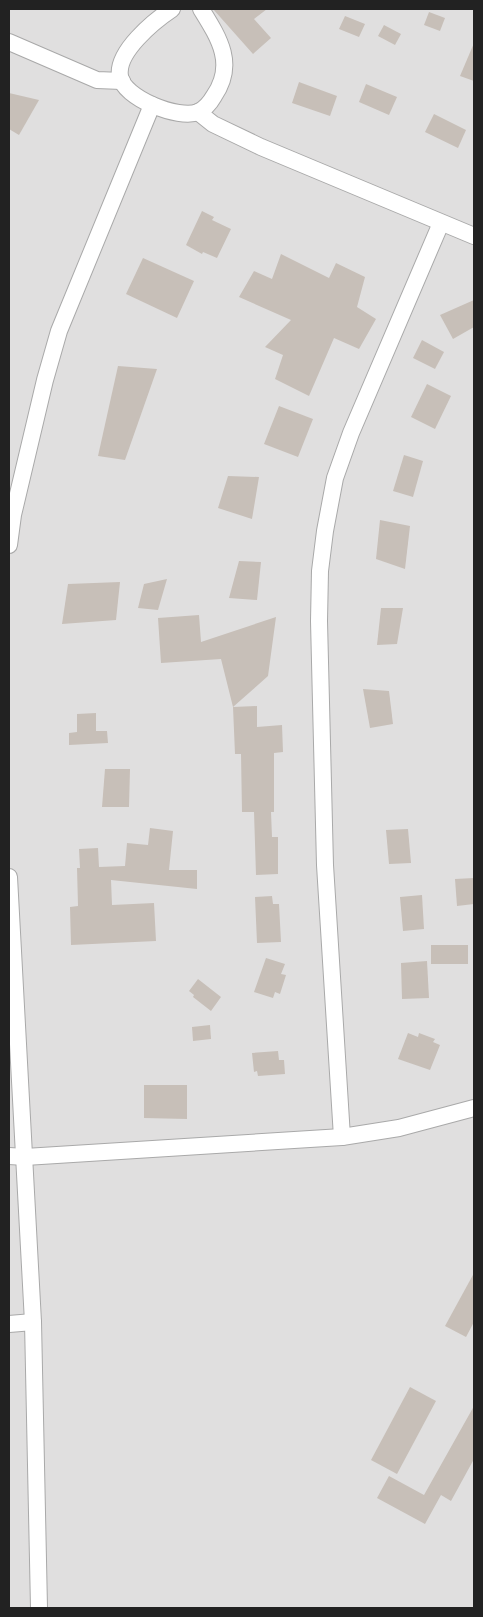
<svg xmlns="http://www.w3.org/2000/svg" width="483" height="1617" font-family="Roboto,sans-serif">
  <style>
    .residential { fill: #e0dfdf }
    .building { fill: #c7bfb8 }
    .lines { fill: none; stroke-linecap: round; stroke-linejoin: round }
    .minor-casing { stroke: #a9a9a9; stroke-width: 18 }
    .minor { stroke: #fff; stroke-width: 16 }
  </style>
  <rect width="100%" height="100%" fill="#f2efe9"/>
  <!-- residential -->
  <rect class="residential" x="9" y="9" width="465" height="1599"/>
  <!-- building -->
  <g class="building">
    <polygon points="213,9 267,9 254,19 271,38 253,54"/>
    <polygon points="429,12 445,18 440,31 424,25"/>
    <polygon points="345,16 365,24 359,37 339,29"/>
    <polygon points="384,25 401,34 395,45 378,36"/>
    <polygon points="474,43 474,81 460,76"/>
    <polygon points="299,82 337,96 330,116 292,103"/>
    <polygon points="366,84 397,97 389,115 359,102"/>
    <polygon points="9,93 39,100 19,135 9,129"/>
    <polygon points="434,114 466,130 458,148 425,132"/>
    <polygon points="202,211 214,217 212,220 231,229 217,258 203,252 202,254 186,245"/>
    <polygon points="281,254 329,278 336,263 365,277 357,307 376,319 359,349 334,338 309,396 275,379 283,355 265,347 291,320 239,297 254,271 272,279"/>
    <polygon points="143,258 194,281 177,318 126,294"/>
    <polygon points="474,300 474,327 453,339 440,315"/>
    <polygon points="422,340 444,352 435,369 413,358"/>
    <polygon points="118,366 157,369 125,460 98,456"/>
    <polygon points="427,384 451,396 435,429 411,417"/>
    <polygon points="279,406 313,419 298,457 264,444"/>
    <polygon points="404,455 423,461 413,497 393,491"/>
    <polygon points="228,476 259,477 252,519 218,508"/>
    <polygon points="380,520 410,526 405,569 376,559"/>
    <polygon points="239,561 261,562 257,600 229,598"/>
    <polygon points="167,579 158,610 138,608 144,584"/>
    <polygon points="120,582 116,620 62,624 68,584"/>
    <polygon points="381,608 403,608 397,644 377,645"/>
    <polygon points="199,615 201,642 276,617 268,676 233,707 221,659 161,663 158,618"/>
    <polygon points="363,689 389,691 393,724 370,728"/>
    <polygon points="257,706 257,727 282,725 283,752 274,753 274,812 271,812 272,837 278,837 278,874 256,875 254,812 242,812 241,754 235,754 233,707"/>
    <polygon points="96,713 96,731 107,731 108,743 69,745 69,733 77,732 77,714"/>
    <polygon points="105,769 130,769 129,807 102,807"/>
    <polygon points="150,828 173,831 169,870 197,870 197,889 111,880 112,905 154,903 156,941 71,945 70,907 78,906 77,868 80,868 79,849 98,848 99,867 125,866 127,843 148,845"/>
    <polygon points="408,829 411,863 389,864 386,830"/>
    <polygon points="474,878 474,904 457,906 455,879"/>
    <polygon points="422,895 424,929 403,931 400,897"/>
    <polygon points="272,896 273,904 279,904 281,942 257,943 255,897"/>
    <rect x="431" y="945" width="37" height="19"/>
    <polygon points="266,958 285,964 281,974 286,975 280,994 275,992 273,998 254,992"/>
    <polygon points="427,961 429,998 402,999 401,963"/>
    <polygon points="198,979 221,997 211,1011 193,997 194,995 189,991"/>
    <polygon points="210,1025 211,1039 193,1041 192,1027"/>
    <polygon points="408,1033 418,1037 419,1033 435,1039 433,1042 440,1045 430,1070 398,1059"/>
    <polygon points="278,1051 279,1060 284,1060 285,1074 258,1076 257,1071 254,1072 252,1053"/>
    <polygon points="144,1085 187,1085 187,1119 144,1118"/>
    <polygon points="474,1273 474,1322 466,1337 445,1326"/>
    <polygon points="410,1387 436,1401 397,1474 371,1460"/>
    <polygon points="474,1406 474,1459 451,1501 441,1495 425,1524 377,1498 389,1476 424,1495"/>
  </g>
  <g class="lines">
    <defs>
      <g id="minor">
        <path d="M172,9c-18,12 -56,43 -52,67 3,22 59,44 78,36 7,-3 12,-9 16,-16 22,-32 5,-58 -13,-87"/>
        <polyline points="9,42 97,80 122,81"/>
        <polyline points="198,112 213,124 261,147 474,236"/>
        <polyline points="9,545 13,515 45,380 59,331 152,105"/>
        <polyline points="9,877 33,1322 39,1608"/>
        <polyline points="342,1137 325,865 319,621 320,571 325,531 335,478 351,433 441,223"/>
        <polyline points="9,1156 25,1157 342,1137 399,1128 474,1108"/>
        <polyline points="9,1324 33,1322"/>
      </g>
    </defs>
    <!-- minor casing -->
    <use href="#minor" class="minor-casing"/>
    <!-- minor -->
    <use href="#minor" class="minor"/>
  </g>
  <!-- border -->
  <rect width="483" height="1617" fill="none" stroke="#222222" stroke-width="20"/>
</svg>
